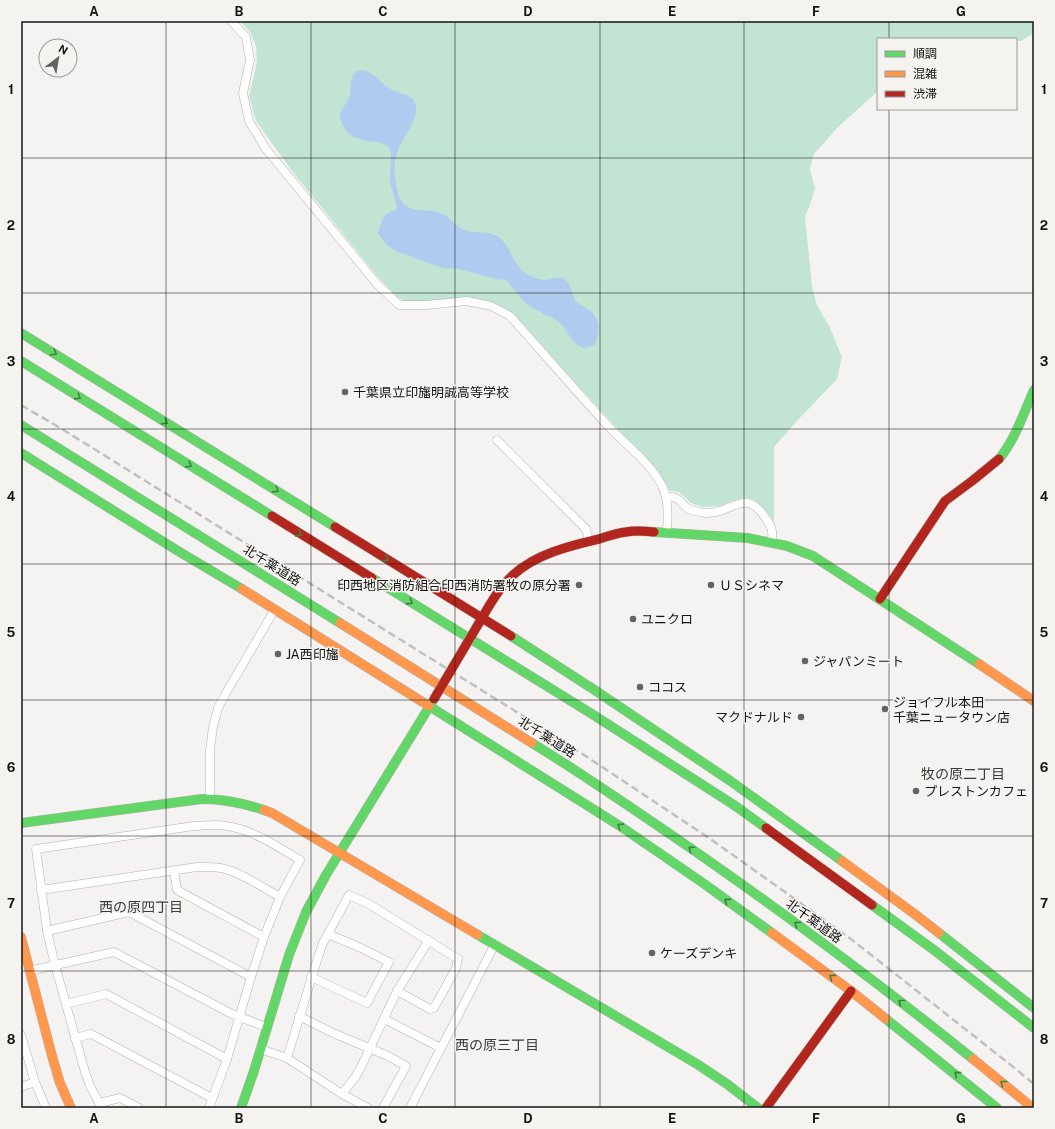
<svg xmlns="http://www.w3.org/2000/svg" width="1055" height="1129" font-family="'Public Sans','Noto Sans JP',sans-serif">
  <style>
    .green { fill: #c2e4d2 }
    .water { fill: #b0cbf0 }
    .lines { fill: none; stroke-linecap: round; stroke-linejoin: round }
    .street-casing { stroke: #b3b2b0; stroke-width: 9 }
    .fast-casing { stroke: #b3b2b0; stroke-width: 10 }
    .slow-casing { stroke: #b3b2b0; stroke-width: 10 }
    .jam-casing { stroke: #b3b2b0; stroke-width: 10 }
    .street { stroke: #fdfdfd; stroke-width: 8 }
    .fast { stroke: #63d668; stroke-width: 9 }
    .slow { stroke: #ff974d; stroke-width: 9 }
    .jam { stroke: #b3261e; stroke-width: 9 }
    .rail { stroke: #c0c0c0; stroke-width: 2.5; stroke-dasharray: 8 4; stroke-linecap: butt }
    .jam-bridge-casing { stroke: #b3b2b0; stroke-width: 10; stroke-linecap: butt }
    .jam-bridge { stroke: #b3261e; stroke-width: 9 }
    .oneway { stroke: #407f42 }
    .grid { fill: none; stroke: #151514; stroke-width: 1; stroke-opacity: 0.55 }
    .poi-dot { fill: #636361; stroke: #f5f3f0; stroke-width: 1.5 }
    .labels { text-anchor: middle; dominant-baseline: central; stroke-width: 3; stroke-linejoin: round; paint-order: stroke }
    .poi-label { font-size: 13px; fill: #151514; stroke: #f5f3f0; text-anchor: start }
    .street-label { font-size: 13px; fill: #151514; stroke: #f5f3f0 }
    .neighbourhood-label { font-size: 14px; fill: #3d3b39; stroke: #f5f3f0 }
    .neatline { fill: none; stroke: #151514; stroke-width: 1.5 }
    .grid-label { font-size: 13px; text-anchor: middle; font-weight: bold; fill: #151514 }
  </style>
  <rect width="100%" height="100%" fill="#f4f3f1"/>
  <!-- green -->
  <polygon class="green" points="240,21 1034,21 1034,33 1021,41 1016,41 1016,39 878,39 878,91 837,128 814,154 810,169 815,189 810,205 805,216 812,287 817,305 830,328 842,357 837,379 795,423 774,447 774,522 762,507 753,499 744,498 731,501 720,506 703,507 691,503 679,492 670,491 661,478 650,464 522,325 467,298 406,302 396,296 378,277 292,171 256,121 249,96 257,62 256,46 250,32"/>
  <!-- water -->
  <path class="water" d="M359,70c14,-1 20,12 30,18 8,6 22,5 26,15 6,14 -13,35 -17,48 -5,12 -4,26 -1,38 2,9 5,16 13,19 11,4 23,1 33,6 9,5 14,15 25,17 11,3 22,-1 32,7 12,10 13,28 27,36 4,3 11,5 17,6 5,0 12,-3 18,-2 10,4 9,16 14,23 3,4 8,6 12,8 13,8 12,23 7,35 -5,3 -10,5 -15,2 -11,-5 -11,-15 -20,-23 -8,-7 -20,-10 -29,-16 -11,-7 -17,-18 -25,-27l-9,-1 -38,-10 -16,-1 -15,-5 -20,-8 -11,-3 -10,-7 -9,-11c4,-13 4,-22 19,-24 0,-10 -6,-19 -7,-29 -1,-10 4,-25 -1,-33 -6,-11 -35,-1 -45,-21 -2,-3 -4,-7 -4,-11 1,-9 9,-14 10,-22 2,-11 -2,-17 9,-24z"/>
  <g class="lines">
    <defs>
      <g id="street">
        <path d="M231,21l15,16 4,23 -7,33 6,28 17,28 111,135 22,21h27l41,-4 24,5 19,10c33,37 65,74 98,110 17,18 39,34 52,56 9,15 8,33 7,50"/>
        <polyline points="497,440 586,529 589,541"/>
        <path d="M666,497c3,0 7,0 10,1 4,2 7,7 11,10 4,3 13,4 18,5 27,2 38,-27 60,4 7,10 8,13 7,25"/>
        <polyline points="210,799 210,750 213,727 218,708 226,693 275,609"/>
        <polyline points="174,871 177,890 264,937"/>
        <path d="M41,890l156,-23c10,0 19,-1 28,2 17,4 40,20 55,28"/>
        <polyline points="47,931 129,912 251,977"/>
        <polyline points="29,971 114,952 232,1014 266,1027"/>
        <polyline points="311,977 367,1003 389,962 361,948 328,934"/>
        <polyline points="66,1004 106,994 227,1059"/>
        <polyline points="299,1016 333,1033 388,1056 406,1066 383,1108"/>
        <polyline points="384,1019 441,1048"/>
        <polyline points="21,1035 35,1082 46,1108"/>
        <polyline points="75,1038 91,1034 212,1098"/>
        <polyline points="260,1049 287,1058 342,1094 368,1108"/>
        <polyline points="287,1058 318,957 323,943 349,895 369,904 458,959 456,968 434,1008 430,1009 397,991"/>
        <polyline points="21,1087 35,1082"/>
        <polyline points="342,1094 356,1076 362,1065 397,991 429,940"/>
        <polyline points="99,1103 120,1098 139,1108"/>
        <path d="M102,1108l-12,-22 -5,-14 -30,-107 -8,-34 -11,-82 158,-23c6,0 12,-1 18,-1 33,-1 61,19 88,35l-20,37 -16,40 -13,40 -24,82 -18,49"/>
        <polyline points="410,1108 495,944"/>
      </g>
      <g id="fast">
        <polyline points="21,333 335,527"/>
        <polyline points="21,361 272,516"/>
        <polyline points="21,425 340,623"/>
        <polyline points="21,453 178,551 242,589"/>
        <path d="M999,459c16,-19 25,-47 35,-69"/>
        <polyline points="654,532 748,538 787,546 813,556 979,664"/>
        <polyline points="372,578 592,714 734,805 766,828"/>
        <polyline points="511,636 593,689 729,780 842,861"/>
        <polyline points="429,706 620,826 703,883 772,933"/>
        <path d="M532,743c57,35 112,73 167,111 93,65 185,133 274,205"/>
        <path d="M21,823l181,-24c21,0 41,4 62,11"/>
        <polyline points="872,905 934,950 1034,1028"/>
        <polyline points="939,933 1034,1008"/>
        <polyline points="478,935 697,1064 727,1084 758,1108"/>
        <polyline points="886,1019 997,1108"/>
        <polyline points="241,1108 254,1071 289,955 306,912 326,875 434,699"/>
      </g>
      <g id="slow">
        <polyline points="242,589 429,706"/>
        <polyline points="340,623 532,743"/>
        <polyline points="979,664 1034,701"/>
        <polyline points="264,810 272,813 478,935"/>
        <polyline points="842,861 916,915 939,933"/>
        <polyline points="772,933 851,991 886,1019"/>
        <polyline points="21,937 52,1056 60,1083 71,1108"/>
        <polyline points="973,1059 1033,1108"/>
      </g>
      <g id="jam">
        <polyline points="272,516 372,578"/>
        <polyline points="335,527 511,636"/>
        <polyline points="880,599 945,501 972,481 999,459"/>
        <path d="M479,623c10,-17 19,-34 34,-48 23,-21 56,-29 86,-36 9,-3 18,-6 27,-7 9,-2 19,-1 28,0"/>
        <polyline points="766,828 872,905"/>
        <polyline points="766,1108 851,991"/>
      </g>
    </defs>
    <!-- street casing -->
    <use href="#street" class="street-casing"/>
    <!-- fast casing -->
    <use href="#fast" class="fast-casing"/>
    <!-- slow casing -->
    <use href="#slow" class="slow-casing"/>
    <!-- jam casing -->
    <use href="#jam" class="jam-casing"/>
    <!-- street -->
    <use href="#street" class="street"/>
    <!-- fast -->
    <use href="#fast" class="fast"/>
    <!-- slow -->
    <use href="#slow" class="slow"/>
    <!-- jam -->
    <use href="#jam" class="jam"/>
    <!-- rail -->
    <polyline class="rail" points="21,405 62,429 560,739 709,838 851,939 1012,1066 1034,1084"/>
    <defs>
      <polyline id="jam-bridge" points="434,699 479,623"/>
    </defs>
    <!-- jam-bridge casing -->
    <use href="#jam-bridge" class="jam-bridge-casing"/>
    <!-- jam-bridge -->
    <use href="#jam-bridge" class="jam-bridge"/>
  </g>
  <!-- one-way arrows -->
  <defs><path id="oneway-chevron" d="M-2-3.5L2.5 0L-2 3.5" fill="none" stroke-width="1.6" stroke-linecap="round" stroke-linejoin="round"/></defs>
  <g class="oneway">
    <use href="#oneway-chevron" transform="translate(54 353) rotate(32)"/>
    <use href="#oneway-chevron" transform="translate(78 397) rotate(32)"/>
    <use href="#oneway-chevron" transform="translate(165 422) rotate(32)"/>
    <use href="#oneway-chevron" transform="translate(189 465) rotate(32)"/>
    <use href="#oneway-chevron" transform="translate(276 490) rotate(32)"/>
    <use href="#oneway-chevron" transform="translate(299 534) rotate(32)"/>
    <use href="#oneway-chevron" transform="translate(386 559) rotate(32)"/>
    <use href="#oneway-chevron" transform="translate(410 602) rotate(32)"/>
    <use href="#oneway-chevron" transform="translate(620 826) rotate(-147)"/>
    <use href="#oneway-chevron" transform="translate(691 849) rotate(-146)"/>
    <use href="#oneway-chevron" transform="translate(727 901) rotate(-144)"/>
    <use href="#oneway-chevron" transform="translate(797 924) rotate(-144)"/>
    <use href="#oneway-chevron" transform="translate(832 977) rotate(-144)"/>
    <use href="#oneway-chevron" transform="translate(901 1002) rotate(-142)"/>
    <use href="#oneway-chevron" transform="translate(957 1074) rotate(-140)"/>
    <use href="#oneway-chevron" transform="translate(1003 1083) rotate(-141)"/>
  </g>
  <!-- grid -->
  <path class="grid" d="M166,21v1087M311,21v1087M455,21v1087M600,21v1087M744,21v1087M889,21v18M889,109v999M21,158h1013M21,293h1013M21,429h1013M21,564h1013M21,700h1013M21,836h1013M21,971h1013"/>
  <!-- markers -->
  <g class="poi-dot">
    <circle cx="345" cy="392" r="4"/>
    <circle cx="579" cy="585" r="4"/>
    <circle cx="711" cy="585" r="4"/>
    <circle cx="633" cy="619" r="4"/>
    <circle cx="278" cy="654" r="4"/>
    <circle cx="805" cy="661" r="4"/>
    <circle cx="640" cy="687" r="4"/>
    <circle cx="885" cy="709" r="4"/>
    <circle cx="801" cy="717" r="4"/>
    <circle cx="916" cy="791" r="4"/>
    <circle cx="652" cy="953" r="4"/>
  </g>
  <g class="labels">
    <!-- poi labels -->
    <g class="poi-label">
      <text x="353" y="392">千葉県立印旛明誠高等学校</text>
      <text x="571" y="585" text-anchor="end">印西地区消防組合印西消防署牧の原分署</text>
      <text x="719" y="585">ＵＳシネマ</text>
      <text x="641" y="619">ユニクロ</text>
      <text x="286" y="654">JA西印旛</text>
      <text x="813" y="661">ジャパンミート</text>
      <text x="648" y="687">ココス</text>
      <text x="893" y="702">ジョイフル本田<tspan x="893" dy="15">千葉ニュータウン店</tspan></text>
      <text x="793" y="717" text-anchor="end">マクドナルド</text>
      <text x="924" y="791">プレストンカフェ</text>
      <text x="660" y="953">ケーズデンキ</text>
    </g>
    <!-- street labels -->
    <g class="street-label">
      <text transform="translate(272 565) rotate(32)">北千葉道路</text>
      <text transform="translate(547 737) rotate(32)">北千葉道路</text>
      <text transform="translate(814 921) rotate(36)">北千葉道路</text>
    </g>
    <!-- neighbourhood labels -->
    <g class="neighbourhood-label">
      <text x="963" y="774">牧の原二丁目</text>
      <text x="141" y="907">西の原四丁目</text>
      <text x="497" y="1045">西の原三丁目</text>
    </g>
  </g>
  <!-- border -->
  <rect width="1055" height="1129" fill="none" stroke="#f5f3f0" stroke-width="44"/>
  <!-- legend -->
  <rect x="877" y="38" width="140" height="72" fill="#f5f3f0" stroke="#9b9a98"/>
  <rect x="885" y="51" width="20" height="6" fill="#63d668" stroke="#9b9a98"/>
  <text x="913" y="58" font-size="12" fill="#151514">順調</text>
  <rect x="885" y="71" width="20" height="6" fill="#ff974d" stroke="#9b9a98"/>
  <text x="913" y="78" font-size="12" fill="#151514">混雑</text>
  <rect x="885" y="91" width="20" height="6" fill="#b3261e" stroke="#9b9a98"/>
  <text x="913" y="98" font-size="12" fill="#151514">渋滞</text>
  <!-- north arrow -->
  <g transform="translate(58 58) rotate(31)"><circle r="19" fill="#f5f3f0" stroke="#9b9a98"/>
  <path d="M0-3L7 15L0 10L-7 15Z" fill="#636361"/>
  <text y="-6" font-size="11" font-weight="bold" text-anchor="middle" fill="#151514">N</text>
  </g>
  <rect x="22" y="22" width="1011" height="1085" class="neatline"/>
  <g class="grid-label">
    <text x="94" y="16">A</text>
    <text x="239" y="16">B</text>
    <text x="383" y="16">C</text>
    <text x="528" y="16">D</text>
    <text x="672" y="16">E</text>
    <text x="816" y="16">F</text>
    <text x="961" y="16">G</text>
    <text x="11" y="94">1</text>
    <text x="1044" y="94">1</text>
    <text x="11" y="230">2</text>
    <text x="1044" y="230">2</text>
    <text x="11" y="366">3</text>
    <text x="1044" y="366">3</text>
    <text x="11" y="501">4</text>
    <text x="1044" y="501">4</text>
    <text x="11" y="637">5</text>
    <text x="1044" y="637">5</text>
    <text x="11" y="772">6</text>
    <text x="1044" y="772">6</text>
    <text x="11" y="908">7</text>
    <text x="1044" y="908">7</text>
    <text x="11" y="1044">8</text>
    <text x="1044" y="1044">8</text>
    <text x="94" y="1123">A</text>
    <text x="239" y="1123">B</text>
    <text x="383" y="1123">C</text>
    <text x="528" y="1123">D</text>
    <text x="672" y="1123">E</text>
    <text x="816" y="1123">F</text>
    <text x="961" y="1123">G</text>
  </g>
</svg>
